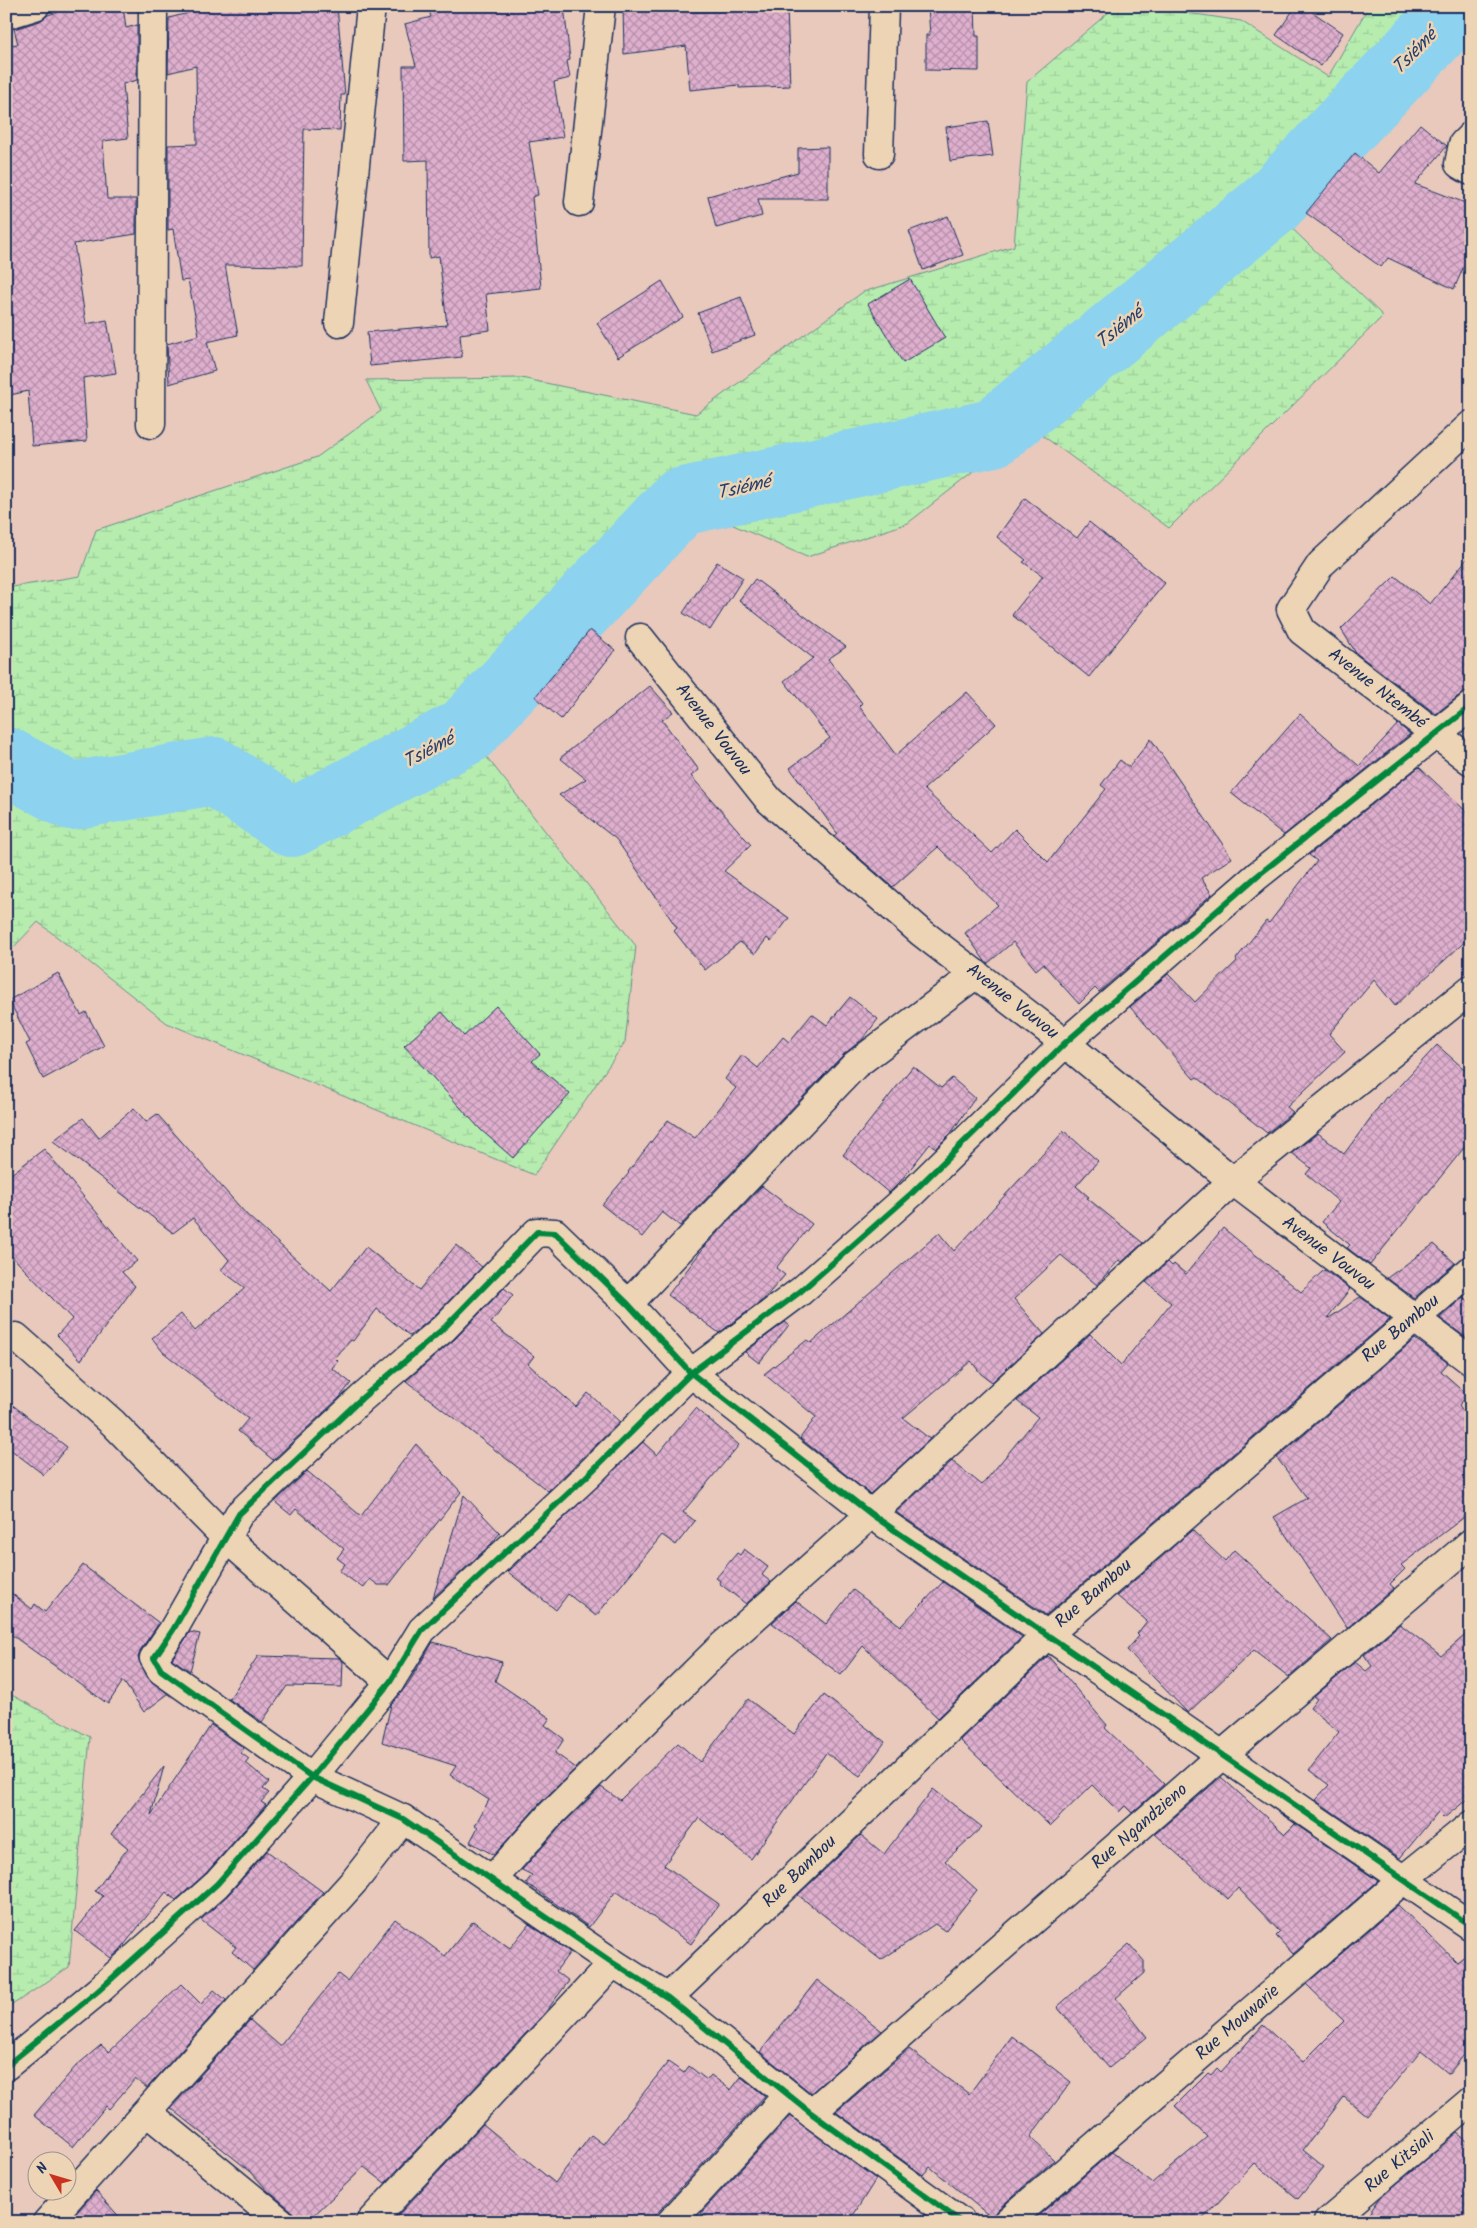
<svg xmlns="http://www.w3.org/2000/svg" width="1477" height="2228" font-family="Kalam,sans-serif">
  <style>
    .wetland { fill: url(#wetland-marsh); stroke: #688e86 }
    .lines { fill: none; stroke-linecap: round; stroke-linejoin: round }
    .river { stroke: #8dd2ef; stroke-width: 68 }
    .building { fill: url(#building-cross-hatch); stroke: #1b2f5e }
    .minor-casing { stroke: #1b2f5e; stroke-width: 31 }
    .minor { stroke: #edd4b5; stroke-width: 28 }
    .cycleway-casing { stroke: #edd4b5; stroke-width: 9 }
    .cycleway { stroke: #00873e; stroke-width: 6 }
    .labels { text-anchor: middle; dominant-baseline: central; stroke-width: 5; stroke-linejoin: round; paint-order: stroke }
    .street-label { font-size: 18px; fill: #1b2f5e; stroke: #edd4b5 }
    .water-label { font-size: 19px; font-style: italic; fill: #263f6c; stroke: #edd4b5 }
  </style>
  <defs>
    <pattern id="wetland-marsh" width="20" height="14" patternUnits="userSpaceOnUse" patternTransform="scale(1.25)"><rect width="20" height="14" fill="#b6edaf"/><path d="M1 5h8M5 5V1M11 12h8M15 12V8" fill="none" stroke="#9ccc99"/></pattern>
    <pattern id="building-cross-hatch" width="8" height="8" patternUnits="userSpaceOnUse" patternTransform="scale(1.25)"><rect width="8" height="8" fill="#dfafce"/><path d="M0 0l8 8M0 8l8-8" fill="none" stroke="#b48faa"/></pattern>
  </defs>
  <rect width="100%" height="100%" fill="#e9c9bc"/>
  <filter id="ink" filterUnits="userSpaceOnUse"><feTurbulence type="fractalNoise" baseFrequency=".02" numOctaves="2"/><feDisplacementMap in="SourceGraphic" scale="10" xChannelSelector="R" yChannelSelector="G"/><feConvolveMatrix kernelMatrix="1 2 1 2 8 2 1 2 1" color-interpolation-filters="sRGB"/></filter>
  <g filter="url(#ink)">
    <!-- wetland -->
    <g class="wetland">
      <polygon points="1116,6 1143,6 1241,21 1328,77 1369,6 1471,6 1471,28 1278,215 1383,316 1169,528 1031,427 908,523 807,557 680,502 466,731 636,946 625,1042 534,1175 167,1023 38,922 6,955 6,588 80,576 96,530 317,457 381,411 366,380 521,378 696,414 863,292 1014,246 1027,82"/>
      <polygon points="6,1692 90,1737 69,1967 6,2009"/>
    </g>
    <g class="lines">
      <!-- river -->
      <polyline class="river" points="6,761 71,796 214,771 292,823 466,731 680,502 993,433 1271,204 1459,6"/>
    </g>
    <!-- building -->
    <g class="building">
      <polygon points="76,6 123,6 126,28 137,25 137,80 123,84 128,138 103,141 107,199 136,199 136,234 74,244 86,324 107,320 116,373 83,378 87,441 32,446 28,391 6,396 6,45 18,44 14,29 40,21 48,15"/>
      <polygon points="215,6 337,6 345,95 341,95 340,130 304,129 302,266 225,265 238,335 207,342 215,371 169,384 167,344 199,335 188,280 181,281 173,229 168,230 168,145 197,144 196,66 168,73 169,18"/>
      <polygon points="428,6 564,6 570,60 567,61 570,78 554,82 563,137 529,142 538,195 532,197 541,288 486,294 490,330 460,334 462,357 370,366 367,332 447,325 439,256 429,258 428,160 404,161 403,66 416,66 405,24 431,17"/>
      <polygon points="623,6 692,6 693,12 787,9 790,86 739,88 739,85 690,90 686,46 624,54"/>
      <polygon points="928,6 975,6 976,36 979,36 979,71 926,70 926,35 930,35"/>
      <polygon points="1296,6 1304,6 1343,33 1321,66 1276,35"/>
      <polygon points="988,121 993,156 950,161 946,127"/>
      <polygon points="1420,124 1447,146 1415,184 1471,205 1471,250 1454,289 1388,258 1381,267 1306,213 1355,153 1379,173"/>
      <polygon points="828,147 828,199 758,199 762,216 716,228 708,196 798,172 798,148"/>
      <polygon points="948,216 963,255 923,270 909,231"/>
      <polygon points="910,279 945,338 903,363 868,304"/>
      <polygon points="662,281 683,317 618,357 597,323"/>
      <polygon points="741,297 755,335 712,351 698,313"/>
      <polygon points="1025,498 1077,538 1089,522 1165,583 1089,677 1012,615 1043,576 1023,562 1026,560 997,537"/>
      <polygon points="1471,554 1471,691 1461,694 1436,714 1356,653 1341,629 1395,576 1430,604"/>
      <polygon points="717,562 743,578 710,630 683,613"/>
      <polygon points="755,579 846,647 828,659 862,703 859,706 896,755 967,692 996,724 924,789 992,853 1015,829 1048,862 1106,789 1101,785 1120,760 1129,767 1151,739 1232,858 1201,878 1212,894 1099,992 1095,988 1079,1004 1043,964 1036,970 1013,942 987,964 965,933 998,905 938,847 893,887 834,836 837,833 790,768 830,738 784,681 813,658 739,600"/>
      <polygon points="590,630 615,650 561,719 535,697"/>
      <polygon points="650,686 673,712 662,720 699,770 691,776 751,845 724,871 789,918 771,942 767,938 755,954 740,942 705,970 674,931 677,928 616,839 559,795 586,779 560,758"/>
      <polygon points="1300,714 1359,766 1398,724 1410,734 1284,835 1231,793"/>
      <polygon points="1419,767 1471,816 1471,936 1395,1006 1374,980 1329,1034 1345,1052 1287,1107 1293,1112 1267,1133 1197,1077 1194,1079 1130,1007 1168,974 1195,1002 1237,961 1236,959 1266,921 1269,923 1317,861 1309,855"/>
      <polygon points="58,973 81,1015 86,1012 104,1046 43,1079 26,1044 30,1042 9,1000"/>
      <polygon points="850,997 878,1019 863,1039 844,1054 680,1226 662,1212 642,1237 602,1205 629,1173 628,1172 668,1120 695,1138 736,1088 725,1079 742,1055 758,1068 783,1037 789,1042 812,1014 827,1025"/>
      <polygon points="496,1006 540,1054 532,1061 570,1094 513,1158 481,1130 404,1046 442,1012 464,1036"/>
      <polygon points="1437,1045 1471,1075 1471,1139 1370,1265 1347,1248 1350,1245 1322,1222 1339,1202 1306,1174 1311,1168 1292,1153 1318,1133 1344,1154 1386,1097 1388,1098"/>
      <polygon points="913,1066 941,1088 952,1078 975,1098 951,1133 936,1148 930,1144 900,1182 889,1193 843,1155"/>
      <polygon points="134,1108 146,1122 157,1114 247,1215 331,1291 366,1247 419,1290 456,1245 482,1267 433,1317 410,1336 377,1309 353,1341 351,1340 335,1358 338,1361 332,1368 351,1383 340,1397 273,1460 238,1431 248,1419 163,1352 152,1338 181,1314 195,1331 245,1288 221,1270 229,1260 193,1218 173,1233 53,1141 83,1118 99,1138"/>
      <polygon points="1064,1131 1098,1161 1076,1186 1089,1197 1087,1198 1143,1243 1122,1262 1119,1260 1097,1285 1061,1255 1014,1299 1044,1334 992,1382 981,1374 971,1361 903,1418 930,1439 870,1494 800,1438 816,1417 764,1374 807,1340 811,1343 939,1233 954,1251"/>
      <polygon points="44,1149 137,1261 122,1272 135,1286 81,1360 57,1335 72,1319 6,1250 6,1178"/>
      <polygon points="762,1186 812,1224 776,1268 785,1275 764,1299 719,1333 668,1295 705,1246"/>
      <polygon points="1223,1228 1301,1292 1324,1270 1350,1289 1328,1317 1329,1318 1360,1297 1390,1319 1046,1615 896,1512 952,1461 982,1485 1038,1417 1017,1401 1090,1334 1121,1365 1171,1303 1146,1282 1168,1262 1172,1266 1174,1264 1186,1274"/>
      <polygon points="1434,1244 1455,1263 1414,1298 1387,1278"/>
      <polygon points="504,1288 513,1295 491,1323 534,1356 528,1364 576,1407 588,1393 620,1422 548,1491 406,1381 455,1339"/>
      <polygon points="1463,1297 1471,1303 1471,1335 1468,1339 1440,1318"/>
      <polygon points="785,1322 789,1325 759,1363 745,1352"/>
      <polygon points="1415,1339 1448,1363 1441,1371 1468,1395 1459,1405 1471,1422 1471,1512 1401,1565 1405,1569 1390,1584 1394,1588 1347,1628 1274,1517 1307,1498 1277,1458"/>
      <polygon points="6,1400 67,1447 44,1475 6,1446"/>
      <polygon points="696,1408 739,1445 683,1512 695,1521 676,1545 662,1535 596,1616 568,1594 556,1610 508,1572 643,1442 657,1455"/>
      <polygon points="416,1444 461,1492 389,1585 378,1585 370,1579 363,1588 339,1571 345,1564 337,1558 344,1549 296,1509 291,1515 275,1502 307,1471 361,1516"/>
      <polygon points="464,1495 500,1533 491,1544 433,1598"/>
      <polygon points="1192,1530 1225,1561 1234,1550 1332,1640 1289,1677 1254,1650 1188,1713 1127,1650 1139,1636 1137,1634 1147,1621 1117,1596"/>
      <polygon points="744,1549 768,1567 762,1575 771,1582 746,1604 719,1583 720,1581 716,1578 737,1553 740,1555"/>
      <polygon points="83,1565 159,1623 141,1649 138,1658 148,1678 168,1694 144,1712 123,1681 108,1704 6,1631 6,1589 32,1609 35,1604 45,1612"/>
      <polygon points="943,1582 1022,1637 938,1718 863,1646 841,1675 772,1623 796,1601 826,1624 853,1590 901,1626"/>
      <polygon points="1400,1624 1441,1656 1471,1630 1471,1796 1444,1818 1438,1812 1400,1858 1315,1800 1329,1785 1309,1770 1339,1732 1310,1708 1317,1699 1314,1697 1355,1662 1366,1671 1372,1666 1364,1655"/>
      <polygon points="190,1632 200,1634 190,1671 172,1659"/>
      <polygon points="433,1642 502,1662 495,1681 550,1718 545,1725 564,1739 555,1753 576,1768 539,1804 494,1855 470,1842 478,1827 475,1825 489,1800 450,1775 456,1766 382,1742 391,1705 408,1684"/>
      <polygon points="258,1656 339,1658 343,1661 342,1687 287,1686 262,1722 229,1699"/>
      <polygon points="1048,1656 1107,1725 1105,1728 1164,1784 1132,1813 1125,1806 1119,1812 1092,1785 1050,1826 960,1740"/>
      <polygon points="824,1695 885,1742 860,1776 826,1753 751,1859 699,1818 664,1865 719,1904 691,1944 616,1891 589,1927 526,1883 532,1875 522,1870 562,1825 601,1787 620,1800 678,1743 700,1762 748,1699 794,1734"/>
      <polygon points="211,1725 244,1748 241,1753 249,1759 246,1763 269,1782 263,1789 269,1793 261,1802 266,1805 206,1873 176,1900 166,1892 120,1950 111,1958 75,1931 103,1896 95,1891 128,1848 111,1834 164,1766 151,1815"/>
      <polygon points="1221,1777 1285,1834 1295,1824 1378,1881 1293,1954 1276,1936 1280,1932 1238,1888 1228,1899 1155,1834"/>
      <polygon points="933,1789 982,1827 945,1861 977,1890 945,1931 935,1924 881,1960 798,1895 861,1835 884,1854"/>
      <polygon points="267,1851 323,1892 253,1970 232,1952 236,1947 201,1920 229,1894"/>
      <polygon points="1398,1905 1457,1962 1471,1951 1471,2046 1449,2074 1421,2051 1367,2116 1344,2097 1303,2150 1324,2167 1298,2199 1255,2163 1200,2222 1031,2222 1112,2152 1152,2183 1207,2137 1175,2106 1208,2073 1211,2075 1217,2068 1221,2072 1263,2025 1303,2062 1344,2021 1306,1984"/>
      <polygon points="395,1919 445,1956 473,1921 510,1948 529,1924 570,1952 556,1971 569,1981 544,2014 385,2183 364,2167 307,2222 296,2222 291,2210 268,2191 251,2172 171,2108 250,2020 280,2046 338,1974 347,1981"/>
      <polygon points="1129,1944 1144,1961 1144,1973 1116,1998 1147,2037 1109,2068 1057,2007"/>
      <polygon points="817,1980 882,2031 811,2093 760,2052"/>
      <polygon points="181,1984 201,2004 214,1990 226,2000 147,2088 135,2079 109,2109 106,2106 73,2147 34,2115 76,2066 101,2045 109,2052"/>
      <polygon points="1012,2036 1071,2082 1030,2137 1054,2160 997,2210 992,2218 930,2167 923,2175 836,2112 909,2049 969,2094"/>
      <polygon points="668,2062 684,2073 689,2066 707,2080 711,2075 731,2090 741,2077 765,2096 649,2222 392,2222 483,2124 555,2183 591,2135 603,2144"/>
      <polygon points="790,2116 876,2179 849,2222 712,2222 701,2213"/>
      <polygon points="1457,2133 1471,2144 1471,2222 1363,2222 1380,2198"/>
      <polygon points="96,2191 124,2222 68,2222"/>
    </g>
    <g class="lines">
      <defs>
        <g id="minor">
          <polyline points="6,15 35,6"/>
          <polyline points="1471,136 1463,144 1459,164 1471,171"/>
          <polyline points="879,154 884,6"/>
          <polyline points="579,202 601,6"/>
          <polyline points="339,323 371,6"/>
          <polyline points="151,424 153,6"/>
          <polyline points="1471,425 1321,564 1291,609 1302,631 1471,761"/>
          <polyline points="640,638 769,800 922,933 1065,1043 1233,1181 1471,1361"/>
          <polyline points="628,1304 855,1065 976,974"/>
          <polyline points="16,1337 113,1423 225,1537 390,1682"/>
          <polyline points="492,1880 551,1814 722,1646 871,1514 1233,1181 1471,989"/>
          <polyline points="668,1998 1047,1635 1471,1270"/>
          <polyline points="6,2066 98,1991 217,1884 312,1777 390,1682 422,1630 588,1475 691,1373 801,1291 912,1193 1065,1043 1257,876 1471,706"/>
          <polyline points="147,2112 281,2222"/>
          <polyline points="811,2113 1223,1754 1471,1543"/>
          <polyline points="47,2222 356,1879 403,1819"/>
          <polyline points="370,2222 613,1963"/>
          <polyline points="671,2222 788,2095"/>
          <polyline points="961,2222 811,2113 668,1998 613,1963 403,1819 312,1777 161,1670 154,1658 173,1630 239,1514 362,1398 444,1328 537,1232 555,1233 628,1304 691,1373 871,1514 1471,1926"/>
          <polyline points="1007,2222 1404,1879 1471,1825"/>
          <polyline points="1328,2222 1471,2101"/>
        </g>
      </defs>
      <!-- minor casing -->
      <use href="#minor" class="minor-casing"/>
      <!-- minor -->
      <use href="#minor" class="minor"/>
      <defs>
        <g id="cycleway">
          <polyline points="6,2066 98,1991 217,1884 312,1777 390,1682 422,1630 588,1475 691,1373 801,1291 912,1193 1065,1043 1257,876 1471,706"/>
          <polyline points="961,2222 811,2113 668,1998 613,1963 403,1819 312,1777 161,1670 154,1658 173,1630 239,1514 362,1398 444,1328 537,1232 555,1233 628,1304 691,1373 871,1514 1471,1926"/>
        </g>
      </defs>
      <!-- cycleway casing -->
      <use href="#cycleway" class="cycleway-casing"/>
      <!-- cycleway -->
      <use href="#cycleway" class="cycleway"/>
    </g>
  </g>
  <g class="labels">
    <!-- street labels -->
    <g class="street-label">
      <text transform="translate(1377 689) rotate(38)">Avenue Ntembé</text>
      <text transform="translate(713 730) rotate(52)">Avenue Vouvou</text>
      <text transform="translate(1012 1002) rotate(38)">Avenue Vouvou</text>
      <text transform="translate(1328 1254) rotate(37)">Avenue Vouvou</text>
      <text transform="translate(1401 1329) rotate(-40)">Rue Bambou</text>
      <text transform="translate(1094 1594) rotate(-41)">Rue Bambou</text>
      <text transform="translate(1140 1827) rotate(-41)">Rue Ngandzieno</text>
      <text transform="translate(800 1872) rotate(-44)">Rue Bambou</text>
      <text transform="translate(1238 2023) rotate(-41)">Rue Mouwarie</text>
      <text transform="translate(1400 2162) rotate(-40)">Rue Kitsiali</text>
    </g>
    <!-- water labels -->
    <g class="water-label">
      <text transform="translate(1415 52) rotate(-46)">Tsiémé</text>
      <text transform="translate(1120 328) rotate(-39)">Tsiémé</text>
      <text transform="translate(744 488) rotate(-13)">Tsiémé</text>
      <text transform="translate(429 751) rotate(-28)">Tsiémé</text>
    </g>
  </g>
  <!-- margin -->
  <rect width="1477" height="2228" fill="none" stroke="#edd4b5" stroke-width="25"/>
  <rect x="12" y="12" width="1452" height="2203" fill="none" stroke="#1b2f5e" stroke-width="2" filter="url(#ink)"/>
  <!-- north arrow -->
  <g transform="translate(52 2176) rotate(308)"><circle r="24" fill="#edd4b5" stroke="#999292"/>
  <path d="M0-4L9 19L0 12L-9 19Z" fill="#c8321e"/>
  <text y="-8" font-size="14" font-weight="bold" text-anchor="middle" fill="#1b2f5e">N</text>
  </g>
</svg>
